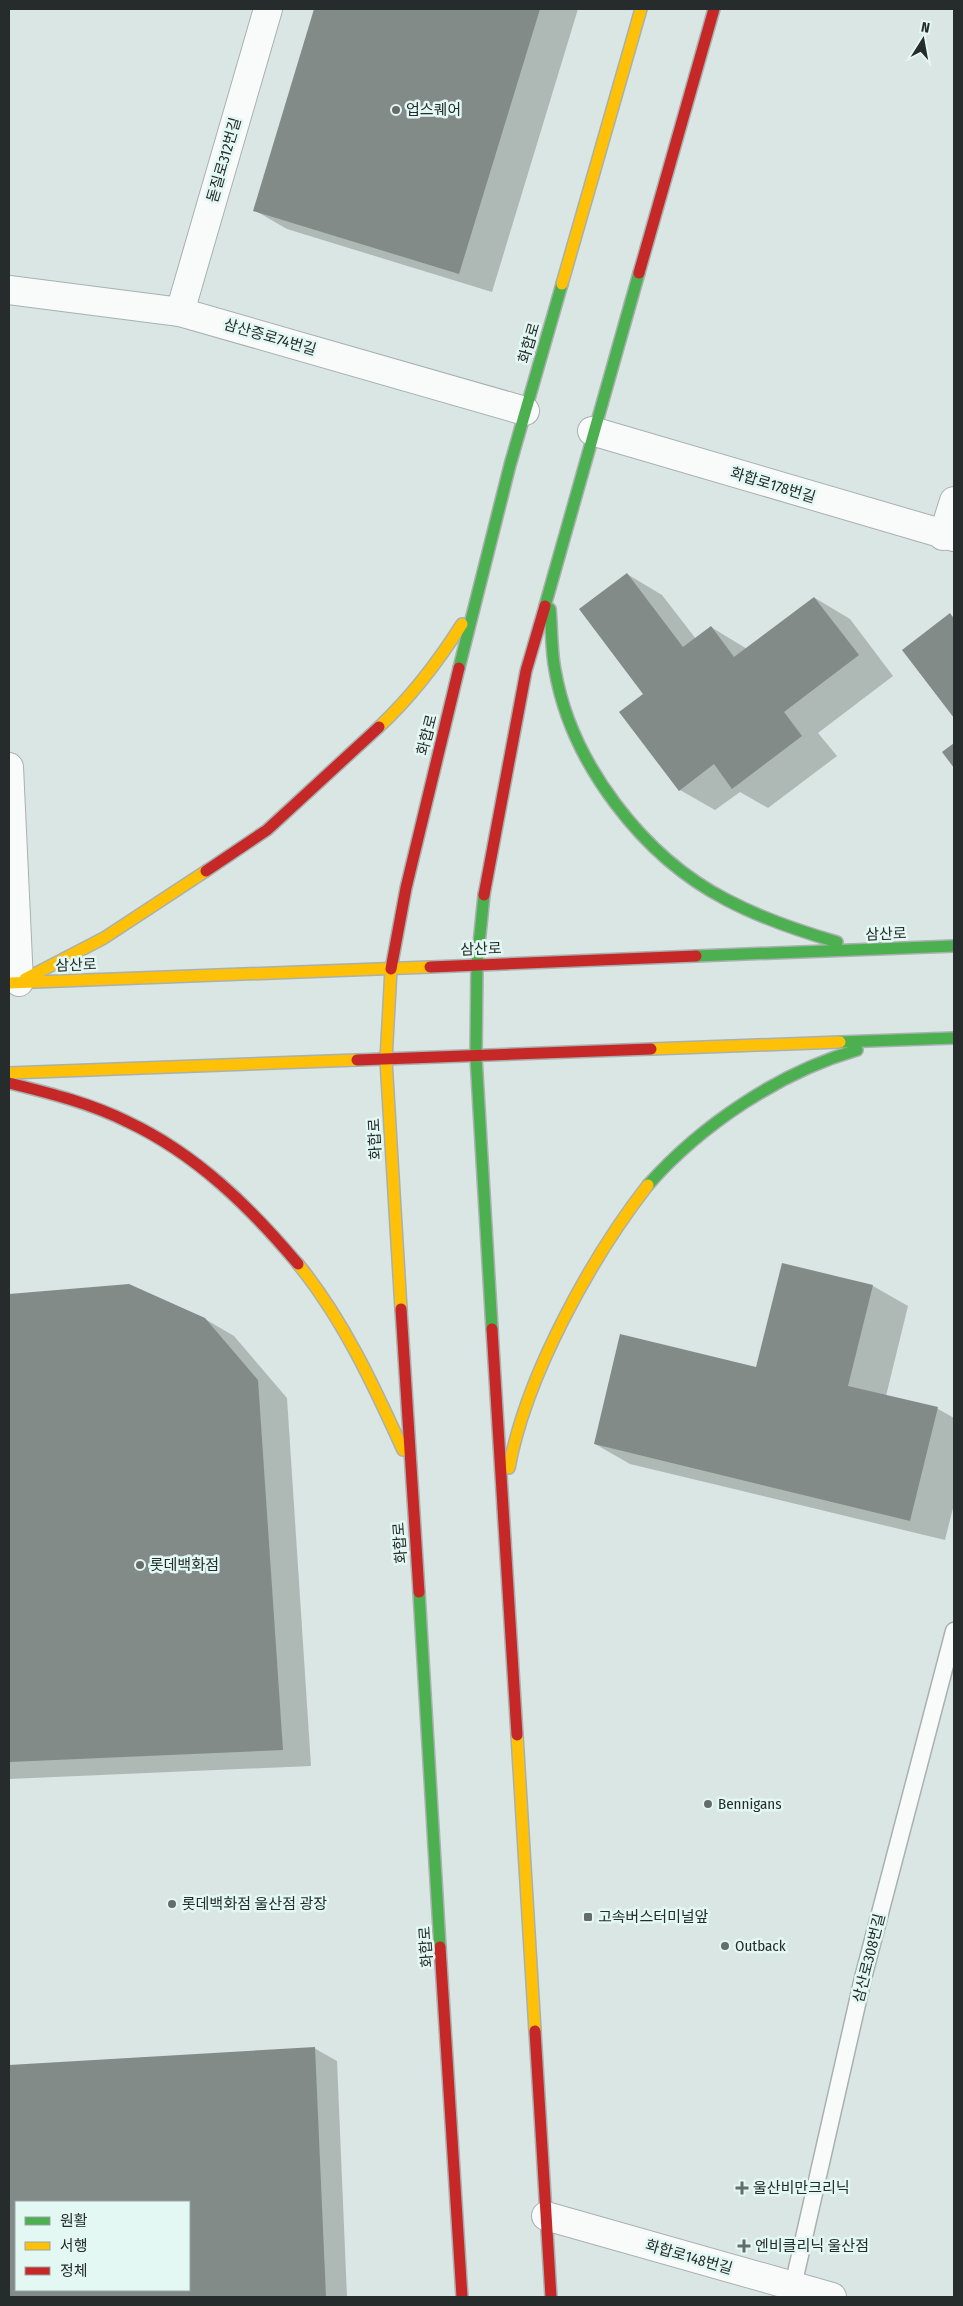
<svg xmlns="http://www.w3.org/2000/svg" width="963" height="2306" font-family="'Fira Sans Condensed','Noto Sans KR',sans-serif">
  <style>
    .shadow { fill: #0003; fill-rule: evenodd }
    .building { fill: #838b89; fill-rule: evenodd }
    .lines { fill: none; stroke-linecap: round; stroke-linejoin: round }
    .lane-casing { stroke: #a8b1af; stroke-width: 19 }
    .street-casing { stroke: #a8b1af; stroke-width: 30 }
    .fast-casing { stroke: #a8b1af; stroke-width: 14 }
    .slow-casing { stroke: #a8b1af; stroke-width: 14 }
    .jam-casing { stroke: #a8b1af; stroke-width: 14 }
    .lane { stroke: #f9fbfb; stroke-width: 16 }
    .street { stroke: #f9fbfb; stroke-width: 28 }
    .fast { stroke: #4caf50; stroke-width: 11 }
    .slow { stroke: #ffc107; stroke-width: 11 }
    .jam { stroke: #c62828; stroke-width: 11 }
    .poi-dot { fill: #646d6b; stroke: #e3f7f3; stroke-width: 2 }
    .labels { text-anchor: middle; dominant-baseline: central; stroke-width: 5; stroke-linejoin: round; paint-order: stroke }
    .poi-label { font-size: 15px; fill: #252c2b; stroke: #e3f7f3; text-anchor: start }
    .street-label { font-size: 15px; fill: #252c2b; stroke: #e3f7f3 }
  </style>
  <rect width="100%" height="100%" fill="#dae6e3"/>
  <!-- shadow -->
  <g class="shadow">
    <polygon points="316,9 578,9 492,292 287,229 254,210"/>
    <polygon points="627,574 662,595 696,639 711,627 747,649 815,598 850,619 893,676 818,733 837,756 768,808 740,792 715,810 680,790 645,694"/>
    <polygon points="950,615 954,617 954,716 904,650"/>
    <polygon points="129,1285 205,1319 234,1336 287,1398 311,1766 9,1779 9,1295"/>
    <polygon points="873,1286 908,1306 886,1396 938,1409 954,1418 954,1504 945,1540 630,1464 595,1444 757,1369"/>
    <path d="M314,2048l23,13 10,236h-338v-231zM16,2202h173v88h-173z"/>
  </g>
  <!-- building -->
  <g class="building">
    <polygon points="314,9 540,9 459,274 253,211"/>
    <polygon points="627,573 683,647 711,626 734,657 814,597 859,655 784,712 802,736 732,789 714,764 679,791 619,712 643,694 579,609"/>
    <polygon points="950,613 954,619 954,718 902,650"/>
    <polygon points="954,743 954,768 942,752"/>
    <polygon points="782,1263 873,1285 848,1386 938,1407 910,1521 594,1444 620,1334 756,1367"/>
    <polygon points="129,1284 205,1318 258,1380 283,1750 9,1762 9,1294"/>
    <path d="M315,2047l11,250h-317v-232zM16,2202h173v88h-173z"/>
  </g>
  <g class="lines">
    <defs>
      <polyline id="lane" points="793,2286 863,1978 954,1631"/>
      <g id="street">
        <polyline points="9,290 180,312 525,411"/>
        <polyline points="180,312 268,9"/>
        <polyline points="592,431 954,537"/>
        <polyline points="943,536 954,501"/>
        <polyline points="9,767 19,982"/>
        <polyline points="546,2216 832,2297"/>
      </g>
      <g id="fast">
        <polyline points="545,606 639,273"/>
        <path d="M550,609c2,20 1,41 5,61 16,93 88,187 172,230 36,19 72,31 110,42"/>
        <polyline points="459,668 510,465 562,284"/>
        <polyline points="484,895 477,964 476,1057 492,1329"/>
        <polyline points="696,956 954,946"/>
        <polyline points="840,1042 954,1038"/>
        <path d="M648,1185c53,-60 132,-113 209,-135"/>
        <polyline points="419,1592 440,1947"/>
      </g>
      <g id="slow">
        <polyline points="562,284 641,9"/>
        <path d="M379,727c32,-30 59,-65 83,-103"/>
        <polyline points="391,969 386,1060 401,1309"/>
        <polyline points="25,979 104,938 206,871"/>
        <polyline points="9,983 430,967"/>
        <polyline points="651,1049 840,1042"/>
        <polyline points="9,1073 357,1060"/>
        <path d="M298,1264c45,55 76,122 105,186"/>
        <path d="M509,1468c17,-92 82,-210 139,-283"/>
        <polyline points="517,1735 535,2031"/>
      </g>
      <g id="jam">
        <polyline points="639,273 714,9"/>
        <polyline points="206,871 267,830 379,727"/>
        <polyline points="484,895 526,671 545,606"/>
        <polyline points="430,967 696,956"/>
        <polyline points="391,969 406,888 459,668"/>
        <polyline points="357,1060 651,1049"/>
        <path d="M9,1083c40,10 81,20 119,39 68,32 122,85 170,142"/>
        <polyline points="401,1309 419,1592"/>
        <polyline points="492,1329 517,1735"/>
        <polyline points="440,1947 462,2297"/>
        <polyline points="535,2031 551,2297"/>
      </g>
    </defs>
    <!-- lane casing -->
    <use href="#lane" class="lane-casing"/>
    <!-- street casing -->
    <use href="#street" class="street-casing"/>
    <!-- fast casing -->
    <use href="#fast" class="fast-casing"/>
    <!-- slow casing -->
    <use href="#slow" class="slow-casing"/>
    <!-- jam casing -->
    <use href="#jam" class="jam-casing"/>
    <!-- lane -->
    <use href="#lane" class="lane"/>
    <!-- street -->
    <use href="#street" class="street"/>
    <!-- fast -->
    <use href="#fast" class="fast"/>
    <!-- slow -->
    <use href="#slow" class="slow"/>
    <!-- jam -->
    <use href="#jam" class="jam"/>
  </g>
  <!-- markers -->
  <g class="poi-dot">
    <circle cx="396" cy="110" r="5"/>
    <circle cx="140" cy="1565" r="5"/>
    <circle cx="708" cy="1804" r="5"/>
    <circle cx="172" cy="1904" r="5"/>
    <rect x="583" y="1912" width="10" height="10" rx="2.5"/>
    <circle cx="725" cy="1946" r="5"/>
    <path d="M739.5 2180.5h5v5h5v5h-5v5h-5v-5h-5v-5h5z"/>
    <path d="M741.5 2238.5h5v5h5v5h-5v5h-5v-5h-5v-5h5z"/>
  </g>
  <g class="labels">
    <!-- poi labels -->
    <g class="poi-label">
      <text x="406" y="110">업스퀘어</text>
      <text x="150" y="1565">롯데백화점</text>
      <text x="718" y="1804">Bennigans</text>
      <text x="182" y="1904">롯데백화점 울산점 광장</text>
      <text x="598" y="1917">고속버스터미널앞</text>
      <text x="735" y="1946">Outback</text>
      <text x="753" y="2188">울산비만크리닉</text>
      <text x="755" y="2246">엔비클리닉 울산점</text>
    </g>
    <!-- street labels -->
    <g class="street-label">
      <text transform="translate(224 160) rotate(-74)">돋질로312번길</text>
      <text transform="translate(270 337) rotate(16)">삼산중로74번길</text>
      <text transform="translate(529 343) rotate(-74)">화합로</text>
      <text transform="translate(773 485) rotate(17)">화합로178번길</text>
      <text transform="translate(427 735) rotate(-76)">화합로</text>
      <text transform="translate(886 934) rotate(-2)">삼산로</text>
      <text transform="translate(481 949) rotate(-2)">삼산로</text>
      <text transform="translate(76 965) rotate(-2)">삼산로</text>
      <text transform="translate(375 1139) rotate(-93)">화합로</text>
      <text transform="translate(400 1543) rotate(-94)">화합로</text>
      <text transform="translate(426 1947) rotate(-94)">화합로</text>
      <text transform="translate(869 1958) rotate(-76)">삼산로308번길</text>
      <text transform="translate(689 2257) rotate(16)">화합로148번길</text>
    </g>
  </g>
  <!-- border -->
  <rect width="963" height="2306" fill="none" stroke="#252c2b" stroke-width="20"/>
  <!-- legend -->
  <rect x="15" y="2201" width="175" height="90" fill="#e3f7f3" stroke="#97a6a3"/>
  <rect x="25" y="2217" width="25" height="8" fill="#4caf50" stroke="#97a6a3"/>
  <text x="60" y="2226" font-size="15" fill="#252c2b">원활</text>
  <rect x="25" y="2242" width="25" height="8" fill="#ffc107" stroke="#97a6a3"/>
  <text x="60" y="2251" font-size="15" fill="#252c2b">서행</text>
  <rect x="25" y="2267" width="25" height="8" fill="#c62828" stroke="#97a6a3"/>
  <text x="60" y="2276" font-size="15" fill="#252c2b">정체</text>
  <!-- north arrow -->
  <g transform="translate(923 40) rotate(11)" stroke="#e3f7f3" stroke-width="4" paint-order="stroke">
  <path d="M0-4L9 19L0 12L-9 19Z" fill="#252c2b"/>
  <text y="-8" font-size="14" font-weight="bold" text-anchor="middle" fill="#252c2b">N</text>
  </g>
</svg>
